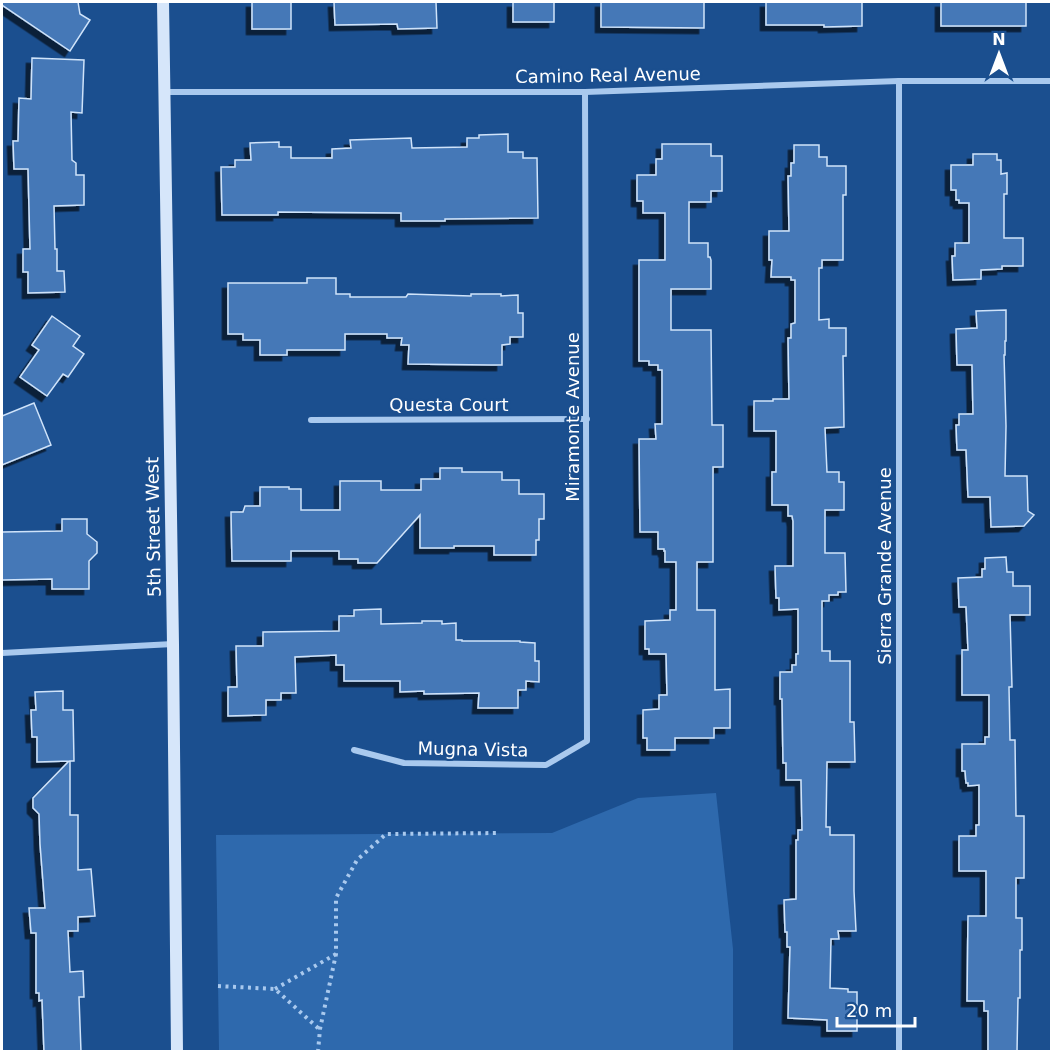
<svg xmlns="http://www.w3.org/2000/svg" width="1053" height="1053" font-family="'DejaVu Sans',sans-serif">
  <style>
    .green { fill: #2e69ad }
    .building { fill: #4478b7; stroke: #cfe3fa; stroke-width: 1.5; filter: url(#shadow) }
    .lines { fill: none; stroke-linecap: round; stroke-linejoin: round }
    .path { stroke: #a9c9ee; stroke-width: 4; stroke-dasharray: 3 4.5; stroke-linecap: butt }
    .street { stroke: #a9c9ee; stroke-width: 6 }
    .secondary { stroke: #d6e6fa; stroke-width: 12 }
    .labels { text-anchor: middle; dominant-baseline: central; stroke-width: 4.5; stroke-linejoin: round; paint-order: stroke }
    .street-label { font-size: 18px; fill: #fff; stroke: #1b4f8f }
  </style>
  <defs>
    <filter id="shadow"><feDropShadow dx="-5.5" dy="5.5" stdDeviation="0" flood-color="#0009"/></filter>
  </defs>
  <rect width="100%" height="100%" fill="#1b4f8f"/>
  <!-- green -->
  <polygon class="green" points="716,793 733,949 733,1051 219,1051 216,835 552,833 638,798"/>
  <!-- building -->
  <g class="building">
    <polygon points="2,2 78,2 80,14 90,20 70,51 2,5"/>
    <rect x="252" y="2" width="39" height="27"/>
    <polygon points="334,2 436,2 437,28 398,29 397,24 335,25"/>
    <rect x="513" y="2" width="41" height="20"/>
    <polygon points="601,2 704,2 704,28 601,27"/>
    <polygon points="766,2 862,2 862,26 824,27 824,25 766,25"/>
    <rect x="941" y="2" width="85" height="24"/>
    <polygon points="32,58 84,60 82,113 71,112 72,160 76,163 76,175 84,175 84,205 54,206 55,249 57,249 57,271 64,271 65,292 28,293 28,272 23,272 23,249 30,249 28,169 14,169 13,141 18,141 19,98 31,99"/>
    <polygon points="508,134 508,152 523,152 523,158 537,158 538,218 445,219 445,221 401,221 401,213 278,212 278,215 222,215 221,167 235,167 235,160 251,160 250,143 279,142 279,147 291,147 291,158 332,158 332,149 351,148 350,140 411,138 412,148 467,147 467,138 479,138 479,135"/>
    <polygon points="662,144 711,144 711,156 722,156 722,191 711,191 711,202 689,202 689,243 708,243 708,257 710,257 711,260 711,289 671,289 671,330 711,330 712,425 723,425 723,467 713,467 713,562 697,562 697,610 715,610 715,690 730,689 730,728 714,728 714,738 675,738 675,750 647,750 647,738 643,738 643,710 659,709 659,695 667,695 666,654 649,654 649,649 645,649 645,621 670,620 670,610 676,610 676,562 665,562 665,551 664,551 664,549 658,549 658,532 640,532 639,439 656,439 655,424 662,424 662,370 658,370 658,365 649,365 649,361 639,361 639,260 665,260 665,213 643,213 643,201 637,201 637,175 656,175 656,159 662,159"/>
    <polygon points="794,145 819,145 819,157 827,157 827,166 846,166 846,195 843,195 843,260 822,260 822,268 819,268 819,320 829,319 829,328 846,328 846,356 843,356 844,427 825,428 827,472 839,472 839,482 844,482 844,510 825,510 825,553 845,553 846,592 838,592 838,595 829,595 829,601 822,601 822,651 830,651 830,661 850,661 850,722 854,722 855,762 827,762 826,827 830,827 830,835 854,835 854,891 856,931 838,931 839,939 831,939 830,988 848,989 848,992 857,992 857,1031 827,1031 827,1020 788,1018 790,947 787,947 787,932 785,932 784,900 796,899 796,840 798,840 798,830 802,830 801,780 786,780 786,763 783,763 782,699 780,699 780,672 792,672 792,665 796,665 796,654 798,654 798,609 779,610 779,598 776,598 775,566 793,566 793,521 792,516 788,516 788,505 772,505 772,472 776,472 776,431 754,431 754,401 773,401 773,399 789,399 788,338 791,338 791,324 795,323 795,280 791,280 791,277 771,277 772,260 769,260 769,231 789,231 788,176 791,176 791,163 794,163"/>
    <polygon points="973,154 997,154 997,160 1001,160 1001,174 1007,173 1007,194 1004,194 1004,238 1023,238 1023,266 1002,266 1002,269 981,270 981,279 953,280 952,256 955,256 955,243 969,243 969,203 959,203 959,200 956,200 956,190 951,190 951,165 973,165"/>
    <polygon points="307,278 336,278 336,294 350,294 350,297 406,297 408,294 471,296 471,294 501,294 501,296 518,295 518,313 523,313 523,337 510,337 510,344 502,345 502,365 491,365 408,364 409,345 401,345 402,338 387,338 387,334 345,334 345,350 287,350 287,355 260,355 260,340 243,340 243,334 228,334 228,283 307,283"/>
    <polygon points="1006,310 1006,341 1005,341 1005,355 1004,355 1006,426 1005,476 1027,476 1028,511 1034,515 1024,526 991,527 990,497 968,497 966,450 957,450 956,425 959,425 959,414 973,414 972,365 957,365 956,329 977,328 976,311"/>
    <polygon points="52,316 80,336 73,346 84,354 68,377 63,374 47,396 20,377 39,350 32,345"/>
    <polygon points="34,403 51,445 2,465 2,416"/>
    <polygon points="440,468 462,468 462,472 502,472 502,480 519,480 519,494 544,494 544,519 539,519 539,540 536,540 536,555 494,555 494,546 454,546 454,548 420,548 420,515 377,563 358,563 358,559 339,559 339,551 291,551 291,561 232,561 231,512 243,512 245,506 260,506 260,487 289,487 289,489 301,489 301,510 340,510 340,481 381,481 381,490 421,490 421,479 440,479"/>
    <polygon points="62,519 87,519 87,534 97,542 97,553 89,561 89,589 52,589 52,579 2,580 2,532 62,531"/>
    <polygon points="1006,557 1007,572 1013,572 1013,586 1030,586 1030,615 1010,615 1012,687 1009,687 1010,740 1015,740 1016,816 1024,816 1024,878 1016,878 1016,918 1022,918 1022,950 1020,950 1020,998 1018,998 1017,1052 988,1052 988,1011 984,1011 984,1001 967,1001 968,916 986,916 986,871 959,871 959,836 976,836 976,825 979,825 979,785 968,786 968,783 966,783 965,771 962,771 962,744 985,744 985,737 989,737 989,695 962,695 962,650 968,650 966,607 959,607 958,578 982,577 982,569 985,569 985,558"/>
    <polygon points="381,609 381,624 422,623 422,621 442,621 442,624 456,623 456,640 462,640 462,641 520,641 520,642 535,643 535,661 539,661 539,682 526,681 526,690 518,690 518,708 478,708 479,693 424,694 424,691 400,692 400,681 344,681 344,665 336,665 336,655 295,657 296,693 281,693 281,700 266,700 266,715 228,716 228,687 237,687 236,646 263,646 263,632 339,631 339,616 354,616 354,610"/>
    <polygon points="63,691 63,710 73,710 74,761 70,761 70,815 78,815 78,870 91,869 95,916 78,917 78,931 68,931 70,972 83,971 84,997 79,997 81,1052 44,1052 42,1000 39,1001 39,993 36,993 36,933 31,933 29,908 45,908 40,844 39,814 33,808 33,798 69,761 37,762 37,737 32,737 31,710 36,710 35,692"/>
  </g>
  <g class="lines">
    <!-- path -->
    <g class="path">
      <polyline points="218,986 275,989 319,1029"/>
      <polyline points="275,989 336,954"/>
      <polyline points="318,1052 320,1029 336,954 336,898 357,860 386,834 500,833"/>
    </g>
    <!-- street -->
    <g class="street">
      <polyline points="899,81 899,1052"/>
      <polyline points="165,92 585,92 899,81 1052,81"/>
      <polyline points="311,420 587,419"/>
      <polyline points="2,653 173,644"/>
      <polyline points="354,750 404,763 546,765 587,741 585,92"/>
    </g>
    <!-- secondary -->
    <polyline class="secondary" points="163,2 173,644 177,1052"/>
  </g>
  <g class="labels">
    <!-- street labels -->
    <g class="street-label">
      <text transform="translate(608 75) rotate(-1)">Camino Real Avenue</text>
      <text x="449" y="404">Questa Court</text>
      <text transform="translate(572 417) rotate(-90)">Miramonte Avenue</text>
      <text transform="translate(153 527) rotate(-91)">5th Street West</text>
      <text transform="translate(884 566) rotate(-90)">Sierra Grande Avenue</text>
      <text transform="translate(473 749) rotate(1)">Mugna Vista</text>
    </g>
  </g>
  <!-- border -->
  <rect width="1053" height="1053" fill="none" stroke="#ffffff" stroke-width="6"/>
  <!-- north arrow -->
  <g transform="translate(999 54)" stroke="#1b4f8f" stroke-width="4.5" paint-order="stroke">
  <path d="M0-4.5L10 22L0 15L-10 22Z" fill="#ffffff"/>
  <text y="-9" font-size="16" font-weight="bold" text-anchor="middle" fill="#ffffff">N</text>
  </g>
  <!-- scale -->
  <path d="M837 1017v9h78v-9" fill="none" stroke="#ffffff" stroke-width="3"/>
  <text x="846" y="1017" font-size="18" fill="#ffffff" stroke="#1b4f8f" stroke-width="4.5" paint-order="stroke">20 m</text>
</svg>
